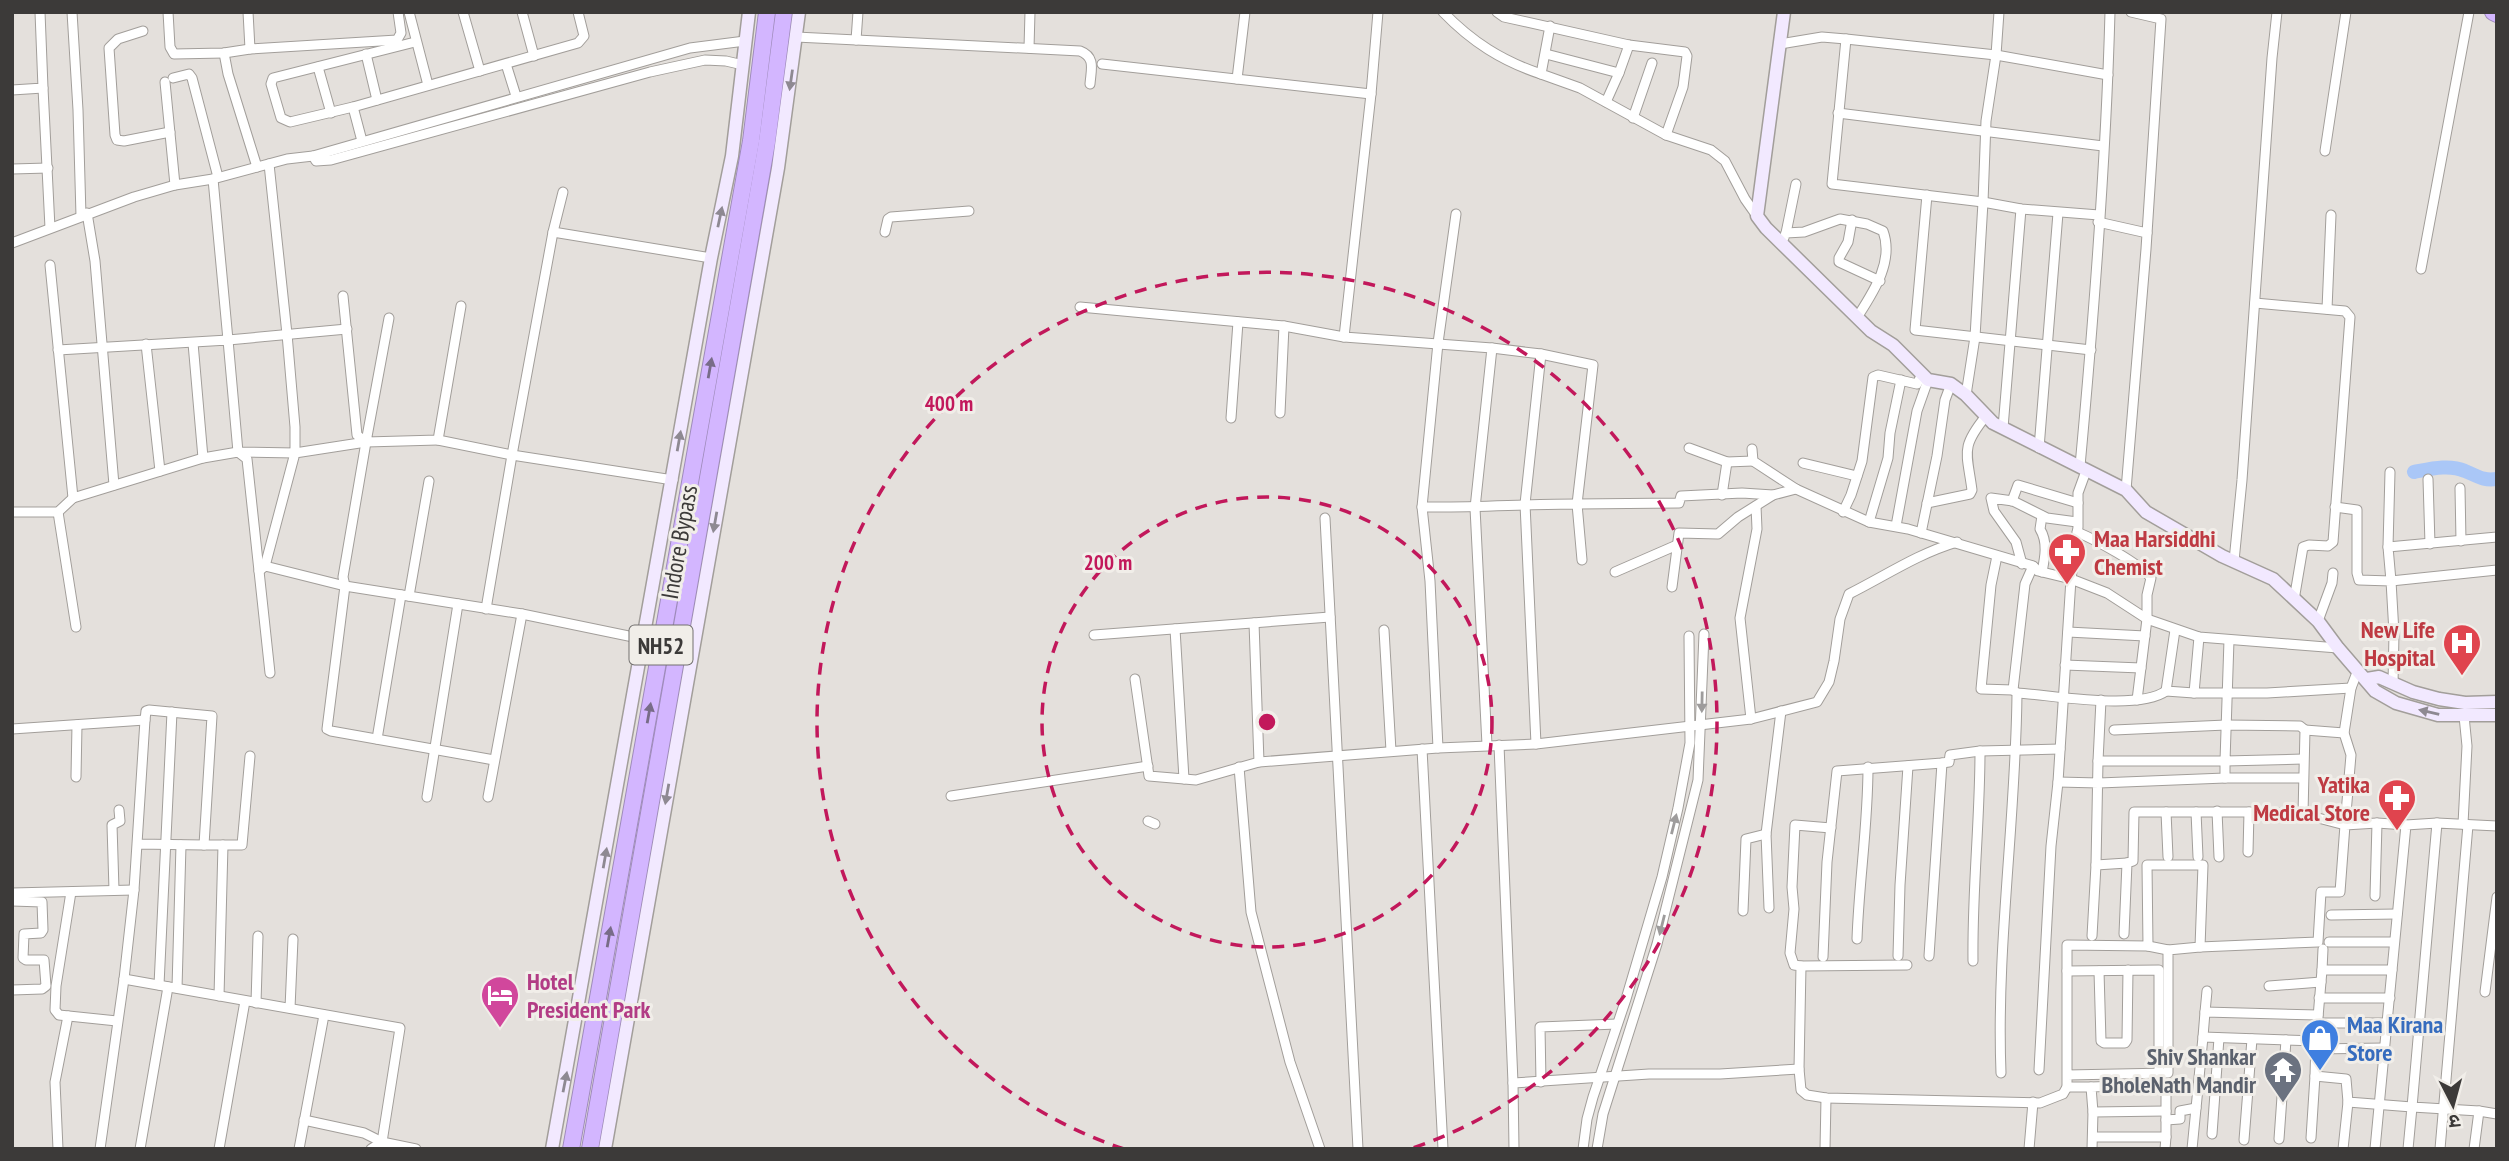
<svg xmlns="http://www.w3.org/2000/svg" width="2509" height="1161" font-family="'PT Sans Narrow','Noto Sans Devanagari',sans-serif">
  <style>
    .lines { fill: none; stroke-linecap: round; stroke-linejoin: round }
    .river { stroke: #aac7f7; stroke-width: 14 }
    .street-casing { stroke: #a29e9a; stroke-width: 11 }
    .secondary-casing { stroke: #a29e9a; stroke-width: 15 }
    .highway-casing { stroke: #9e8bba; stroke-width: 18 }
    .street { stroke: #fff; stroke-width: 9 }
    .secondary { stroke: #f2e9ff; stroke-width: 12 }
    .highway { stroke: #d3b6ff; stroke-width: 16 }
    .oneway { fill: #8e8992 }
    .oneway2 { fill: #786c88 }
    .oneway3 { fill: #9e9c9c }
    .ring { fill: none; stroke: #c2185b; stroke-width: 3.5; stroke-dasharray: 12 9 }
    .labels { text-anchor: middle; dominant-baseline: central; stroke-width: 6; stroke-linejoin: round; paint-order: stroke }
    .shield { fill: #f1eee9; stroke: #72706e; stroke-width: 2 }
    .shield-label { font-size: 23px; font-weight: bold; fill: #3c3a39 }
    .health-label { font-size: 24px; font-weight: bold; fill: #be3a42; stroke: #f1eee9; text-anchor: end }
    .street-label { font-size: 24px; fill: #3c3a39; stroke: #f1eee9 }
    .hotel-label { font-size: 24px; font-weight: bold; fill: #b23c85; stroke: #f1eee9; text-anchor: start }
    .shop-label { font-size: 24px; font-weight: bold; fill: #366cbe; stroke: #f1eee9; text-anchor: start }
    .worship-label { font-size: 24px; font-weight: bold; fill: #5b616d; stroke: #f1eee9; text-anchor: end }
    .centre { fill: #c2185b; stroke: #f1eee9; stroke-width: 3.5 }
    .ring-label { font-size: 21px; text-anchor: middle; font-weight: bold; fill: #c2185b; stroke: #f1eee9; stroke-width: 6; stroke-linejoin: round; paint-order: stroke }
  </style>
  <rect width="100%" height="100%" fill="#e4e0dc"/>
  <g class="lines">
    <!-- river -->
    <path class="river" d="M2414,472c16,-3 35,-8 51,-1 13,5 17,10 32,8"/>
    <defs>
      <g id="street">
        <polyline points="72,12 78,110 81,216"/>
        <polyline points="168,12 170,47 174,54 224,53 250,49 397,40 401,33 398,12"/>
        <polyline points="248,12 250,49"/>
        <polyline points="409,12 428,85"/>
        <polyline points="463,12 480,71"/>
        <polyline points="522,12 534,56"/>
        <path d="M1443,12c29,30 59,49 98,62"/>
        <polyline points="1497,12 1504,17 1629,45 1685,52 1687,56 1683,87 1666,135"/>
        <polyline points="1550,26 1541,74 1580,88 1666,135 1711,150 1725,161 1745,199 1757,216"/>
        <polyline points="143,31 118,39 109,48 115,135 117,140 124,141 170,132"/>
        <path d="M796,37l284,14c16,6 11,19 10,33"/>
        <polyline points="1846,39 1832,184 1983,202 1986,121 1996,55 1999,12"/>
        <polyline points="856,40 858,12"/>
        <polyline points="415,42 273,78 271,84 281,118 290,122 353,107 578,43 584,36 578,12"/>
        <polyline points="1780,44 1822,37 1846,39 1996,55 2108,75"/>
        <polyline points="1029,48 1030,12"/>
        <polyline points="224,53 228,74 257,167"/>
        <polyline points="366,54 377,100"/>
        <polyline points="1546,54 1619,73 1629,45"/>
        <polyline points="506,64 516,96"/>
        <polyline points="1102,64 1371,94 1344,337 1492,348 1475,508 1487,745"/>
        <polyline points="318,67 331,113"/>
        <polyline points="173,78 189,74 192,78 218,177"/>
        <polyline points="1237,79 1245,12"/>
        <polyline points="165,82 175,185"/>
        <polyline points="43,88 50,228"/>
        <polyline points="12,90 43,88 40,12"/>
        <polyline points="1371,94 1378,12"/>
        <polyline points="1606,102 1619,73"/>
        <polyline points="353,107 362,141"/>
        <polyline points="1838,113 2103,146"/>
        <polyline points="1633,118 1652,63"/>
        <polyline points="2325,151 2346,12"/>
        <polyline points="313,156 316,161 331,160 650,72 705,60 726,61 743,65"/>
        <polyline points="12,169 48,168"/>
        <polyline points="213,179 228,340 347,329"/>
        <polyline points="1927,195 1915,330 2091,350"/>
        <polyline points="87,213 95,261 114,485"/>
        <polyline points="1852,220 1848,242 1839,258 1839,262 1880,281"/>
        <polyline points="2098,222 2147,233"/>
        <polyline points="553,232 563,192"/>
        <polyline points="885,232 888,219 891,217 969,211"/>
        <polyline points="1786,233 1796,184"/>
        <path d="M1782,242l4,-9 18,-1 36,-13 27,5 16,7c11,30 -9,60 -25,85"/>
        <polyline points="12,243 134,197 175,185 213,179 287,159 313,156 690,48 745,41"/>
        <polyline points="50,265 73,498 203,458 238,452 247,459 259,571 265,566 345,586 343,577 366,442 357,435 343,296"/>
        <polyline points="2421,269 2469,12"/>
        <polyline points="2255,303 2345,311 2350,317 2333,542 2328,546 2309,545 2303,547 2294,600"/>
        <polyline points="1080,307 1284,326 1344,337"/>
        <polyline points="2327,309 2331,215"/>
        <polyline points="389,318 366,442 438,440 461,306"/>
        <polyline points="193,343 203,458"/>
        <polyline points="146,344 160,471"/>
        <polyline points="1492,348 1541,354 1593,365 1577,504 1679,503 1681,496 1742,493 1773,495 1796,489"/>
        <polyline points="58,350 228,340 238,452 295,453 295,427 287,334 269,164"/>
        <path d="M1541,354l-16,150 11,240 215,-25 66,-17 12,-20 5,-21 6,-42 9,-25c36,-18 68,-40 108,-52"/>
        <polyline points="1966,395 1975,337 1983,202 2021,209 2099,215"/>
        <polyline points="1280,413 1284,326"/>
        <polyline points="1231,418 1238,322"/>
        <polyline points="2003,428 2021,209"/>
        <polyline points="438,440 512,455 553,232 711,258"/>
        <polyline points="1689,448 1727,462 1753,461"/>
        <polyline points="2039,448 2058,213"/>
        <polyline points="1752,449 1753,461 1796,489 1869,522 1908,529 2033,566 2038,571 2071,579 2107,593 2147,619 2199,637 2338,648"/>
        <polyline points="1803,463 1857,476"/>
        <path d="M2080,466c14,-151 26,-303 30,-454"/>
        <polyline points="2428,479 2430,544"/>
        <polyline points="2460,488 2461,541"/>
        <polyline points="2126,490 2146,249 2161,19 2131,12"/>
        <polyline points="1722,495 1727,462"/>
        <polyline points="2012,501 2018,485 2078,503"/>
        <path d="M1927,503l43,-9 2,-4c-5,-38 -12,-42 14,-74"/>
        <polyline points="1422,507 1438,343 1456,214"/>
        <polyline points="2335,507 2357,510 2357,573 2359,580 2391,581 2394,633 2393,684"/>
        <polyline points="12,512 58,512 73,498"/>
        <polyline points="58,512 76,627"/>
        <polyline points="1843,512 1851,495 1862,461 1873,377 1878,375 1917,384 1922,374"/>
        <polyline points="1325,518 1358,1149"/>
        <polyline points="1869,522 1888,458 1890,433 1901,380"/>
        <polyline points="1896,526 1917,411 1928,380"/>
        <path d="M2077,532c19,8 62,31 74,46l-4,17v24l-10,81"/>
        <polyline points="1921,533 1937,456 1945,400 1951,384"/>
        <polyline points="2497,537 2388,547 2391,581 2497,570"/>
        <polyline points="2388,547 2390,472"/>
        <polyline points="1997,556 1991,585 1981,689 2013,690"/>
        <polyline points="2234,561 2242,480 2272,58 2277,12"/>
        <polyline points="2022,564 2016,542 1994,511 1991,498 2013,501 2047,518 2077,522"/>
        <polyline points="265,566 295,453 366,442"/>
        <polyline points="259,571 270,673"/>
        <polyline points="1615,572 1677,545"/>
        <path d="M2042,572c3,-15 6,-30 -2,-43l2,-13"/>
        <polyline points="1672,587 1679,533 1718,534 1738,517 1773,495"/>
        <polyline points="409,596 429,481"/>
        <polyline points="486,609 512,455 673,480"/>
        <polyline points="2318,621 2332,583 2333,573"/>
        <polyline points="1254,623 1259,762"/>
        <polyline points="1175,629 1184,779"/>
        <polyline points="1384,630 1391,751"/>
        <polyline points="2175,630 2166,691 2194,693 2199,637"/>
        <polyline points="2068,632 2145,636"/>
        <polyline points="1094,635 1330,617"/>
        <polyline points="2229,640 2225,761 2303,759"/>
        <polyline points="2065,665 2141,668"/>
        <polyline points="1135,679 1149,776 1196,780 1259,762 1438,748 1536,744"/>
        <path d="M2017,693c36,2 121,18 149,-2"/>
        <polyline points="2194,693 2267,693 2351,688"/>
        <polyline points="1751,719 1740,618 1757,529 1756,506"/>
        <polyline points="12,729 145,720"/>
        <polyline points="2114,730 2226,725 2300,726 2305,730 2303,814"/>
        <polyline points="2305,730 2344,733"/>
        <polyline points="377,739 401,595"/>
        <polyline points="1499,745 1513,1083 1649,1074 1720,1074 1799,1069"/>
        <path d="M1438,748l-8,-167 -8,-74c52,1 103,-3 155,-3l5,56"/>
        <polyline points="1422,749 1443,1149"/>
        <polyline points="494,760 331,731 327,729 345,586 522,614 643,639"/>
        <polyline points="2098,761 2101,700"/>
        <polyline points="1239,767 1251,912 1290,1062 1320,1149"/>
        <polyline points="76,777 77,725"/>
        <polyline points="2225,778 2302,778"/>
        <polyline points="2058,782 2099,783 2225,778 2225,761 2098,761 2096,865"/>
        <polyline points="951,796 1148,766"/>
        <polyline points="427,797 458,604"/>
        <polyline points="488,797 522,614"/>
        <polyline points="2217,811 2219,857"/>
        <polyline points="2166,812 2168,857"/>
        <polyline points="2196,812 2198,857"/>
        <polyline points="1148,821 1155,824"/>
        <polyline points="2463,824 2467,746 2464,716"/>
        <polyline points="1831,828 1795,825 1792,887 1794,909 1790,953 1794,965 1801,966 1799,1069 1801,1090 1807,1095 1826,1098 2040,1103 2063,1094 2067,1087 2067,945 2148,946 2147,865 2203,865 2200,947 2168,950 2168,1073 2067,1075"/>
        <polyline points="204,845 242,845 250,756"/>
        <polyline points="2248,852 2249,812 2303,814 2345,825 2351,755 2344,733 2351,688 2358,670"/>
        <polyline points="114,890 112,825 120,821 119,810"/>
        <polyline points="71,892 56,986 55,1010 59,1015 117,1021"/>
        <polyline points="12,893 134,890"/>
        <polyline points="2375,896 2377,823"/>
        <polyline points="12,901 42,902 43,930 41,933 24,934 23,958 26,960 44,960 46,986 42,989 12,990"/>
        <polyline points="1769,908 1766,834 1781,711"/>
        <polyline points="1743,911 1746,839 1766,834"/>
        <polyline points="2331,915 2397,914"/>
        <polyline points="2124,934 2127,863 2133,861 2134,812 2249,812"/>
        <polyline points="2092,936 2096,865 2127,863"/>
        <path d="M1857,939c2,-58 11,-114 11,-172"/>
        <polyline points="2329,942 2394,942"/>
        <polyline points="2148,946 2168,950"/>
        <polyline points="2200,947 2318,942 2321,892 2340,892 2345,825 2377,823 2406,825"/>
        <polyline points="1898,956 1900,885 1908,766"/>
        <polyline points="1929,956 1942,763"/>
        <polyline points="1823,957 1827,862 1837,771 1942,763 1949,762 1950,755 1980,751 2060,749"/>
        <path d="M1973,961c-1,-70 7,-140 7,-210"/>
        <polyline points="1801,966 1907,965"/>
        <polyline points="2322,970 2323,949"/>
        <polyline points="2392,970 2406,825 2437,823"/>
        <polyline points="2067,971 2159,970 2159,1073"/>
        <polyline points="2099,971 2101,1041 2104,1043 2125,1043 2127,1040 2128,970"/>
        <polyline points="124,979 400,1028 382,1142"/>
        <polyline points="159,985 172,712"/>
        <polyline points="2269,986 2321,982"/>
        <polyline points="177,988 181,845"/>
        <polyline points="2485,992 2497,897"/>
        <polyline points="219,996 223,845"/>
        <polyline points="2319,998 2390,998"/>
        <polyline points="256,1003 258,936"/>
        <polyline points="290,1008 293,939"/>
        <polyline points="2205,1012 2207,991"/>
        <polyline points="2318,1023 2387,1023"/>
        <polyline points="2203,1037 2205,1012 2318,1015"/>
        <polyline points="2316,1041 2322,970 2392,970 2375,1149"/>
        <polyline points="2316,1049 2384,1048"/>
        <polyline points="2039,1070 2051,846 2058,782 2071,579 2078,527 2078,493 2086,471"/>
        <path d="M2001,1073c-5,-126 15,-254 16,-380l-4,-3 12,-106 8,-18"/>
        <polyline points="1541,1082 1540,1027 1617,1024"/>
        <polyline points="1513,1083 1514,1149"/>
        <polyline points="2067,1087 2091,1087"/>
        <polyline points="2479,1111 2497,1114"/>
        <polyline points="2093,1112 2091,1087 2177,1084"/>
        <polyline points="304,1120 364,1133 382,1142 381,1149"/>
        <polyline points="2166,1120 2180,1119 2180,1111 2196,1108"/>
        <polyline points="2212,1134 2219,1038"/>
        <polyline points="2093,1137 2166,1137 2165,1149"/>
        <polyline points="2166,1137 2166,1084"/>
        <polyline points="2311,1138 2315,1076"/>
        <polyline points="2279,1139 2286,1040"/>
        <polyline points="2244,1140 2252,1039"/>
        <polyline points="58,1149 55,1082 68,1016"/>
        <polyline points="100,1149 124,979 134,890 145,720 146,711 149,710 212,716 204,845 137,844"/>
        <polyline points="140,1149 168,987"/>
        <polyline points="219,1149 245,1001"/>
        <polyline points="299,1149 324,1015"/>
        <polyline points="371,1149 382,1142 416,1149"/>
        <polyline points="1583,1149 1587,1119 1593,1097 1626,999 1662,877 1678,808 1690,743 1689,636"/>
        <polyline points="1597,1149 1603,1114 1657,944 1698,780 1704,634"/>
        <polyline points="1825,1149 1826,1098"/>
        <polyline points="2029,1149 2033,1102"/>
        <polyline points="2092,1149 2093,1112 2166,1111"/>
        <polyline points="2192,1149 2203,1037 2316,1041 2315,1076 2346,1079 2348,1102 2412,1107 2408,1149"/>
        <polyline points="2343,1149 2348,1102"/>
        <polyline points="2440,1149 2468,825"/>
        <polyline points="2474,1149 2479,1111 2412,1107 2437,823 2497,826"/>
      </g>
      <g id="secondary">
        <polyline points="1784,12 1757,216 1766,228 1871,331 1893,345 1928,380 1951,384 1966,395 1993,423 2126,490 2146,512 2222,556 2273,579 2318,621 2338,648 2375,691 2396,703 2438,715 2497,715"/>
        <polyline points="2367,679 2379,677 2413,692 2439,699 2465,703 2497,702"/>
        <polyline points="552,1149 711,258 732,156 749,12"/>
        <polyline points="605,1149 778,168 799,12"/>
      </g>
      <g id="highway">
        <polyline points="2493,12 2497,14"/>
        <polyline points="571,1149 751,141 767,12"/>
        <polyline points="590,1149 767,142 784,12"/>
      </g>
    </defs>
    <!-- street casing -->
    <use href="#street" class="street-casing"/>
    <!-- secondary casing -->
    <use href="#secondary" class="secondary-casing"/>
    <!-- highway casing -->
    <use href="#highway" class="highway-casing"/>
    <!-- street -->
    <use href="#street" class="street"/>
    <!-- secondary -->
    <use href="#secondary" class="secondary"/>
    <!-- highway -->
    <use href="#highway" class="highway"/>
  </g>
  <!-- one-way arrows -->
  <defs><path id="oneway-solid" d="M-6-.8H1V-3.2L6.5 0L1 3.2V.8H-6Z" transform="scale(1.75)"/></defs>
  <g class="oneway">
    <use href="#oneway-solid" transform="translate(791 80) rotate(98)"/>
    <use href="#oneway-solid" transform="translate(720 217) rotate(-78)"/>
    <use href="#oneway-solid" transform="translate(679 441) rotate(-80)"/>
    <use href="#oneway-solid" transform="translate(715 522) rotate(100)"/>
    <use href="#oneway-solid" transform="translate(2429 712) rotate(-167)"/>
    <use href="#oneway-solid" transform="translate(667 794) rotate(100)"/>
    <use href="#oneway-solid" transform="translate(605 858) rotate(-80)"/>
    <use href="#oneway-solid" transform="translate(565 1082) rotate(-79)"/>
  </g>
  <g class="oneway2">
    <use href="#oneway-solid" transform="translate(710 368) rotate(-80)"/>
    <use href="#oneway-solid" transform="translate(649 713) rotate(-80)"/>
    <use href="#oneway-solid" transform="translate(609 937) rotate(-80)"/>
  </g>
  <g class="oneway3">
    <use href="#oneway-solid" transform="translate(1702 702) rotate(91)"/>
    <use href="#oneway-solid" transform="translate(1674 824) rotate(-76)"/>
    <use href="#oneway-solid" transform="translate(1662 925) rotate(104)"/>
  </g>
  <!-- distance rings -->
  <g class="ring">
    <circle cx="1267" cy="722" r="225"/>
    <path d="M1124 1149A450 450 0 1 1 1410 1149"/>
  </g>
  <!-- icons -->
  <defs>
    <symbol id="pharmacy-pin" viewBox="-11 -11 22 30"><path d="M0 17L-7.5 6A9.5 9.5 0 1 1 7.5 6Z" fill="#e0444e" stroke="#f1eee9"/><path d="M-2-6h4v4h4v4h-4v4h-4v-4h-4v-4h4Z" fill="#fff"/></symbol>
    <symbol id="hospital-pin" viewBox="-11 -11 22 30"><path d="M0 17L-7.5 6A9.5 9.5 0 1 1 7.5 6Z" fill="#e0444e" stroke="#f1eee9"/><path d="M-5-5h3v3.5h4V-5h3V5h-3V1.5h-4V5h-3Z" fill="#fff"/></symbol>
    <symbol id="hotel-pin" viewBox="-11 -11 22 30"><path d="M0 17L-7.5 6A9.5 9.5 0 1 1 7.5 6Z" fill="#d1479c" stroke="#f1eee9"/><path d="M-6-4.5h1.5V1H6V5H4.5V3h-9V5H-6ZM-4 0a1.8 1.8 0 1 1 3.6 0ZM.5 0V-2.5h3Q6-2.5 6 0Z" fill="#fff"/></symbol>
    <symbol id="shop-pin" viewBox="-11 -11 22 30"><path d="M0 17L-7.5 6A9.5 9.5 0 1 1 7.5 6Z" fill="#3f7fe0" stroke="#f1eee9"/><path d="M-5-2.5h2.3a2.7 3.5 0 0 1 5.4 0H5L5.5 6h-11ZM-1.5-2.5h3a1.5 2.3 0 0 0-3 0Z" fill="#fff"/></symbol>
    <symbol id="temple-pin" viewBox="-11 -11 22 30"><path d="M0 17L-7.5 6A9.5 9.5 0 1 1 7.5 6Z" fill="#6b7280" stroke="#f1eee9"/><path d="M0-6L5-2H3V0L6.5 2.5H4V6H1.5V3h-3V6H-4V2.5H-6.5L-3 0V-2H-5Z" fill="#fff"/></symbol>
  </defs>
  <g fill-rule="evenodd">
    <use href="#pharmacy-pin" x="2045" y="530" width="44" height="60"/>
    <use href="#hospital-pin" x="2440" y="621" width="44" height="60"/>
    <use href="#pharmacy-pin" x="2375" y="776" width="44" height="60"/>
    <use href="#hotel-pin" x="478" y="973" width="44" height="60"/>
    <use href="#shop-pin" x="2298" y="1016" width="44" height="60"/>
    <use href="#temple-pin" x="2261" y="1048" width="44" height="60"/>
  </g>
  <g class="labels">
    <!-- shield labels -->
    <rect class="shield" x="629.5" y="625.5" width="63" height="39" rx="5"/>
    <g class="shield-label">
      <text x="661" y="645">NH52</text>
    </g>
    <!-- health labels -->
    <g class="health-label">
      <text x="2094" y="538" text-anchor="start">Maa Harsiddhi<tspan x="2094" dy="28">Chemist</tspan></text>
      <text x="2435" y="629">New Life<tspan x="2435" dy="28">Hospital</tspan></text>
      <text x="2370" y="784">Yatika<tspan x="2370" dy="28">Medical Store</tspan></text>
    </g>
    <!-- street labels -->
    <g class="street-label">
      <text transform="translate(679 542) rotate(-80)">Indore Bypass</text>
    </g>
    <!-- hotel labels -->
    <g class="hotel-label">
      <text x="527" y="981">Hotel<tspan x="527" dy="28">President Park</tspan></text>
    </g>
    <!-- shop labels -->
    <g class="shop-label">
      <text x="2347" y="1024">Maa Kirana<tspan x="2347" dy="28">Store</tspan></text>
    </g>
    <!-- worship labels -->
    <g class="worship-label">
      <text x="2256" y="1056">Shiv Shankar<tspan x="2256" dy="28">BholeNath Mandir</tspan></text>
    </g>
  </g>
  <circle cx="1267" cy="722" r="10" class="centre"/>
  <g class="ring-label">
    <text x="949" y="411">400 m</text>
    <text x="1108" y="570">200 m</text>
  </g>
  <!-- border -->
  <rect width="2509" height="1161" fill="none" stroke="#3c3a39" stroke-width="28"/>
  <!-- north arrow -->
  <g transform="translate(2453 1105) rotate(174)" stroke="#f1eee9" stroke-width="5" paint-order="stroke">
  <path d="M0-5L12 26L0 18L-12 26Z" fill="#3c3a39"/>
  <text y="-10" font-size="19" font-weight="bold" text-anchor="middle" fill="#3c3a39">उ</text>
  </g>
</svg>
